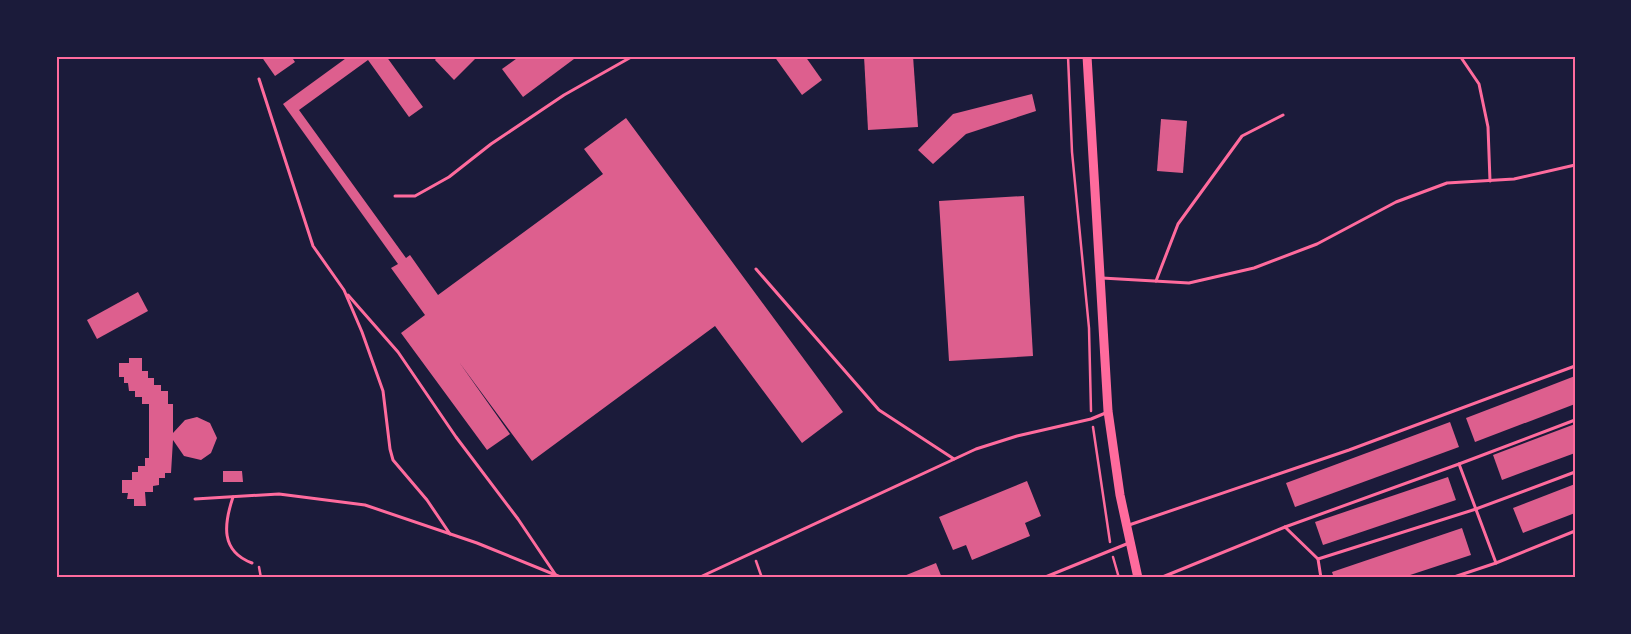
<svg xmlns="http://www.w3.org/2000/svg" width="1631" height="634" font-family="'Source Sans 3',sans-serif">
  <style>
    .building { fill: #dd5f8e }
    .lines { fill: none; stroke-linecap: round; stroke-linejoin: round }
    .path { stroke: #ff6b9d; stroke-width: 2.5 }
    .service { stroke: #ff6b9d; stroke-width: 3 }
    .tertiary { stroke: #ff6b9d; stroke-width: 9 }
    .neatline { fill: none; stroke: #ff6b9d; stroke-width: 2 }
  </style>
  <rect width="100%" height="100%" fill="#1b1b3a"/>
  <!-- building -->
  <g class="building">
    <polygon points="261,56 291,56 295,62 275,76"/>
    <polygon points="349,56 386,56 423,107 409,117 368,60 299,110 406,258 410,255 438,295 603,174 584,149 626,118 843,412 802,443 715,326 532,461 459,362 510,434 487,450 401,333 425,315 391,268 398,264 283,104"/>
    <polygon points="438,56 478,56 454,80 435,60"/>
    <polygon points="520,56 578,56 523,97 502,69"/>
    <polygon points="774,56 805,56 822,80 802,95"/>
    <polygon points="864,56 913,56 918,127 868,130"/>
    <polygon points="1032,94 1036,111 966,134 933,164 918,150 953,114"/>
    <polygon points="1161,119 1187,121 1183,173 1157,171"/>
    <polygon points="1024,196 1033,356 949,361 939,201"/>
    <polygon points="138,292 148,311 97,339 87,320"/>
    <polygon points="129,358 142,358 142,371 148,371 148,378 154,378 154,385 161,385 161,391 168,391 168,404 173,404 173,433 185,420 197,417 210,423 217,438 211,453 201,460 184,456 173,440 171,473 165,473 165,478 159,478 159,485 153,486 153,492 145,492 146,506 134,506 134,499 127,499 128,493 122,493 122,480 132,480 132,472 138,472 138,466 145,466 145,458 149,458 149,404 142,404 142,397 135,397 135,391 129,391 128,383 124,383 124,377 119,377 119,363 129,363"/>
    <polygon points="1575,376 1575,404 1475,442 1466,418"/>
    <polygon points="1450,422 1459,447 1295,507 1286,483"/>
    <polygon points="1575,424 1575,453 1502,480 1493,455"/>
    <polygon points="223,471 242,471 243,482 223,482"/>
    <polygon points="1448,477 1456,500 1323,545 1315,522"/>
    <polygon points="1027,481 1041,516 1025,523 1030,536 972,560 966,545 953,550 939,517"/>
    <polygon points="1575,484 1575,513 1523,533 1513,508"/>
    <polygon points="1462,528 1471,555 1401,578 1334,578 1332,572"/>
    <polygon points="936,563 942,578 899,578"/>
  </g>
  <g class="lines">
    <!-- path -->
    <g class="path">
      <polyline points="1068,56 1072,152 1089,328 1091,411"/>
      <polyline points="1093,427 1110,542"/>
      <polyline points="1113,557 1119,578"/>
      <polyline points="756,561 762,578"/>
      <polyline points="259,567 261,578"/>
    </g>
    <!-- service -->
    <g class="service">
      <polyline points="1460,56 1479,84 1488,127 1490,181"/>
      <polyline points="259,79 313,246 344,290 362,332 383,391 390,449 393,460 427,500 450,534"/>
      <polyline points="395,196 415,196 449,177 491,144 564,95 633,56"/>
      <polyline points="756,269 879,410 954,459"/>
      <polyline points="1102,278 1189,283 1254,268 1317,244 1396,202 1447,183 1514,179 1575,165"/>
      <polyline points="1156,281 1178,224 1242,136 1283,115"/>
      <polyline points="348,295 398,352 456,437 518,519 555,574"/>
      <path d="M233,497c-9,27 -13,54 19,66"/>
      <polyline points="195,499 279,494 365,505 477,543 563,578"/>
      <polyline points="1129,525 1349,450 1575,366"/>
      <polyline points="1285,527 1459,464"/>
      <polyline points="1318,559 1321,578"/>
      <polyline points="1496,563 1459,464 1575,420"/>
      <polyline points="698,578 976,449 1017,436 1091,419 1108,412"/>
      <polyline points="1043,578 1129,543"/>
      <polyline points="1160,578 1285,527 1318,559 1476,509 1575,472"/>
      <polyline points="1451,578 1496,563 1575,531"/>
    </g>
    <!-- tertiary -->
    <polyline class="tertiary" points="1087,56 1108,411 1120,495 1138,578"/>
  </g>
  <!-- border -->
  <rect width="1631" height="634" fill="none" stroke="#1b1b3a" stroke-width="115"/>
  <rect x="58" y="58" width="1516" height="518" class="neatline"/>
</svg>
